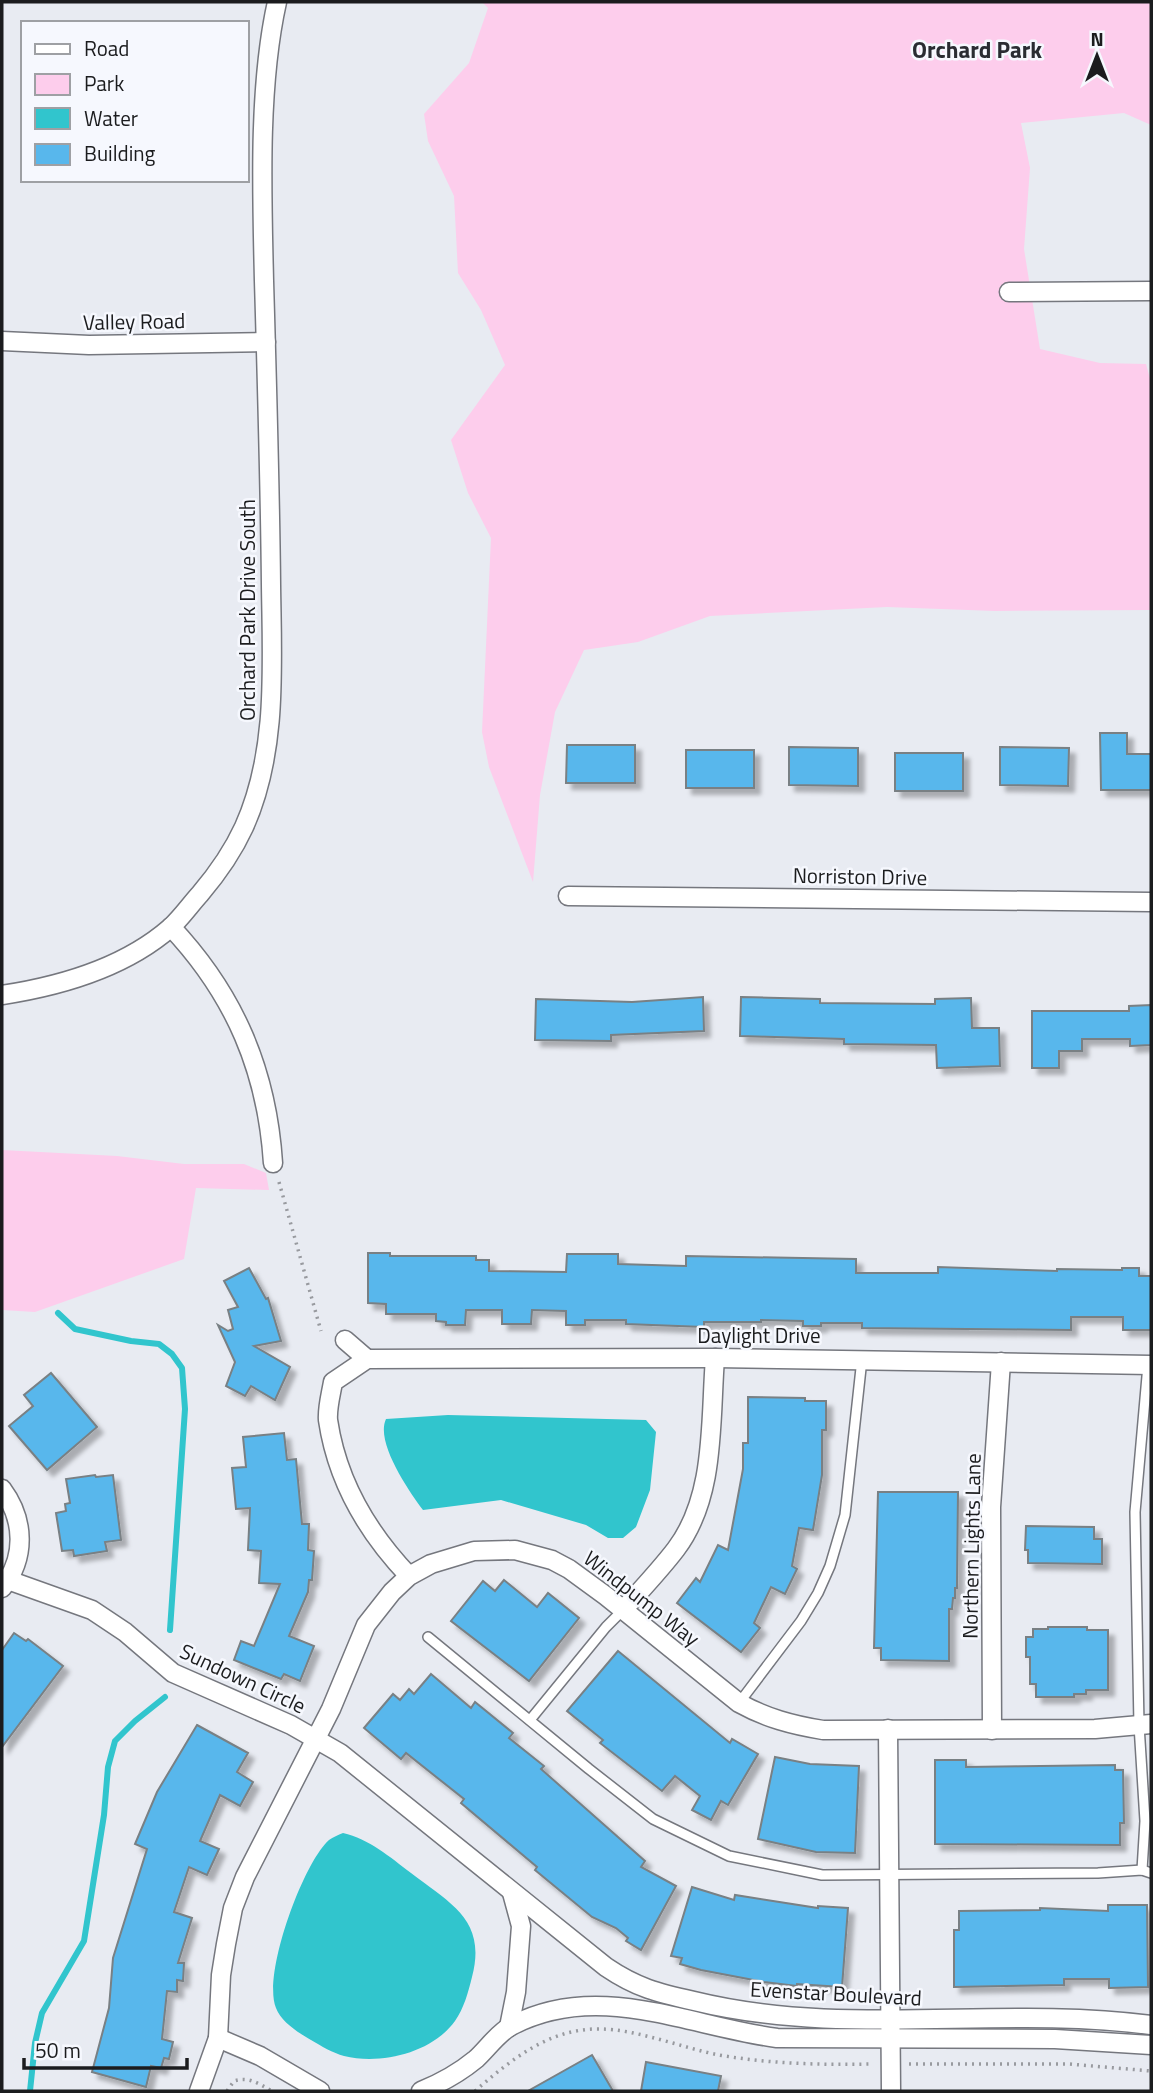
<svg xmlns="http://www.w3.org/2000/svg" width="1153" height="2093" font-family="'Titillium Web',sans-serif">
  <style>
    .green { fill: #fdcdec }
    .water { fill: #31c5cd }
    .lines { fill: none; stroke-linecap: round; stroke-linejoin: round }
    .stream { stroke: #31c5cd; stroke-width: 6 }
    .building { fill: #58b7ec; stroke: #798084; stroke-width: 2; filter: url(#shadow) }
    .lane-casing { stroke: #75777e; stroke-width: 12 }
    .street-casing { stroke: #75777e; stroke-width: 21 }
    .path { stroke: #989a9f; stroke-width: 3.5; stroke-dasharray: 2 5; stroke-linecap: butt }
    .lane { stroke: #fff; stroke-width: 9 }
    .street { stroke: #fff; stroke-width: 18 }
    .labels { text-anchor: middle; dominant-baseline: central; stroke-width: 5; stroke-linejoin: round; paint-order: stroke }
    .street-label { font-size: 21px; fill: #1b1c1e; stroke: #f6f8fe }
    .neighbourhood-label { font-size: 23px; font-weight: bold; fill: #2a2c32; stroke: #f6f8fe }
  </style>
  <defs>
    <filter id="shadow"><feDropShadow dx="6" dy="6" stdDeviation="2" flood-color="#0004"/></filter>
  </defs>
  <rect width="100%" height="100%" fill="#e8ebf2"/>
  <!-- green -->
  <g class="green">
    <polygon points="482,2 1151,2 1151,125 1124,113 1021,123 1030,168 1024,249 1040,349 1100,363 1146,364 1151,382 1151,610 995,611 887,607 710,616 638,642 584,650 555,712 540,795 533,882 489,767 482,732 491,538 468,493 451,440 505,365 481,310 458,273 454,196 428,141 424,114 469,63 488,8"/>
    <polygon points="2,1150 117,1156 184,1164 244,1164 266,1173 269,1190 196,1188 184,1259 35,1312 2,1310"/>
  </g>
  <!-- water -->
  <g class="water">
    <path d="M448,1415l198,5 10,12 -6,58 -14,37 -13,11h-15l-22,-13 -85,-25 -78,10c-14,-19 -48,-68 -37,-91z"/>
    <path d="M343,1833c26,6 47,24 68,40 40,31 76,47 61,104 -4,16 -8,31 -17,44 -23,32 -74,44 -111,35 -11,-3 -23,-10 -33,-16 -12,-7 -30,-18 -35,-32 -14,-33 27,-145 53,-168 4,-3 9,-5 14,-7z"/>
  </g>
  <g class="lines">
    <!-- stream -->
    <g class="stream">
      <polyline points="58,1313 75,1329 131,1341 159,1344 172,1354 182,1368 185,1409 170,1630"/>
      <polyline points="30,2091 35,2043 42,2013 84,1941 104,1815 108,1767 115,1741 135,1721 165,1697"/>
    </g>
  </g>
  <!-- building -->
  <g class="building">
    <polygon points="1100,733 1127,733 1127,754 1151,754 1151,790 1101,790"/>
    <polygon points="567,745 635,745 635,783 566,783"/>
    <polygon points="789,747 858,748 858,786 789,785"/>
    <polygon points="1000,747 1069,748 1068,786 1000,785"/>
    <rect x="686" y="750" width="68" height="38"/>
    <rect x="895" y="753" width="68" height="38"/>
    <polygon points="703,997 704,1031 611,1035 611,1041 535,1040 536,999 632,1002"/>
    <polygon points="741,997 820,999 820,1003 935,1004 935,999 971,998 972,1028 999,1028 1000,1066 937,1068 936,1045 844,1044 844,1039 740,1036"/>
    <polygon points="1151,1005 1151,1045 1130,1046 1130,1039 1082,1039 1082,1051 1059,1051 1059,1068 1032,1068 1032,1011 1129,1011 1129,1006"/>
    <polygon points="368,1253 390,1253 390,1256 476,1256 476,1260 489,1260 489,1271 566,1272 567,1254 618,1254 618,1264 686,1266 686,1256 856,1259 856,1273 938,1273 938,1267 1057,1271 1057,1269 1122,1270 1122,1268 1139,1268 1139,1276 1151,1276 1151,1330 1123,1330 1123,1317 1071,1317 1071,1330 862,1328 862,1323 821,1323 821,1326 803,1326 803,1321 761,1320 761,1322 704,1322 704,1327 626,1324 626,1320 585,1320 585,1325 566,1325 566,1311 532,1310 531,1324 502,1324 502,1310 466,1310 465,1325 446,1325 446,1322 436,1321 436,1314 386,1314 386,1304 368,1303"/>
    <polygon points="249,1268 266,1299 268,1298 281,1341 254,1346 290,1367 275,1400 251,1386 245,1396 226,1386 235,1362 218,1325 228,1331 233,1329 228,1310 238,1307 224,1281"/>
    <polygon points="51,1373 97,1427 47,1470 9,1426 33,1406 24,1395"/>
    <polygon points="748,1397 805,1398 805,1401 826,1401 826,1430 822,1430 822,1475 813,1530 799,1528 792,1566 797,1569 785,1594 771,1587 754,1623 760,1628 741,1652 677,1603 696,1578 700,1582 718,1545 728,1550 743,1469 743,1443 748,1443"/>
    <polygon points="284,1433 287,1460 296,1459 302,1524 309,1524 308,1550 314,1551 312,1580 309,1580 308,1592 289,1636 314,1646 300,1681 284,1674 281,1679 234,1660 241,1641 254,1646 280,1584 259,1583 261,1551 248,1550 250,1508 236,1509 232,1468 246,1467 243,1437"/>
    <polygon points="95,1475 96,1477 113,1475 121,1540 105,1542 107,1551 74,1556 73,1550 62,1551 56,1513 66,1511 65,1504 70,1503 66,1479"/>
    <polygon points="878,1492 958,1492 957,1588 955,1588 955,1598 953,1598 952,1609 949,1609 949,1661 881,1660 881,1648 874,1648"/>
    <polygon points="1026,1526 1094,1527 1094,1539 1102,1539 1102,1564 1028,1563 1028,1550 1025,1550"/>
    <polygon points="504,1580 537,1607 548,1593 579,1618 529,1681 451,1621 483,1581 495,1591"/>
    <polygon points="1048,1627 1087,1627 1087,1630 1108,1630 1108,1690 1086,1690 1086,1694 1074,1694 1074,1697 1036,1697 1036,1684 1030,1684 1030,1657 1026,1657 1026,1637 1033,1637 1033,1629 1048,1629"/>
    <polygon points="14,1633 26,1641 28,1639 63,1666 2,1747 2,1650"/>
    <polygon points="618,1651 730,1743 732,1739 758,1754 728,1805 721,1801 711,1820 692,1810 700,1796 675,1776 662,1791 600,1743 603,1740 567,1711"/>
    <polygon points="431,1674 471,1708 475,1702 513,1733 509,1738 544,1766 541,1769 645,1861 641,1867 676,1886 641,1950 626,1941 628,1938 616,1928 592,1917 535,1870 537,1867 461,1803 464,1799 406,1753 401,1759 364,1728 393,1694 400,1700 409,1689 414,1694"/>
    <polygon points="197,1725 248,1753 237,1772 253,1782 240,1806 220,1795 200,1841 219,1849 207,1875 189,1867 174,1912 192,1918 178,1963 184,1963 183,1981 177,1980 177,1992 167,1991 162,2039 173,2042 169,2059 164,2058 161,2068 151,2066 146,2087 92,2072 109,2008 113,1958 147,1849 135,1844 157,1792"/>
    <polygon points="775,1757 810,1764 859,1766 855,1853 816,1852 758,1839"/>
    <polygon points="935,1760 966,1760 966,1767 1115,1765 1115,1770 1123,1770 1124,1823 1120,1823 1120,1845 935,1844"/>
    <polygon points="692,1887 734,1900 735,1895 818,1908 818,1906 848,1908 842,1987 797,1984 797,1986 764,1982 701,1970 680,1964 682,1958 671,1956"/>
    <polygon points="1108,1905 1147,1905 1148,1987 1109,1988 1109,1979 1064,1979 1064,1985 954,1987 954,1930 959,1930 959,1911 1040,1910 1040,1908 1108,1911"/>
    <polygon points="592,2055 613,2091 528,2091"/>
    <polygon points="646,2062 721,2076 718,2091 641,2091"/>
  </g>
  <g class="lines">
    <defs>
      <g id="lane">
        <polyline points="428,1637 589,1769 653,1819 729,1856 822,1875 1098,1873 1142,1870 1151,1873"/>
        <polyline points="739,1703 801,1621 818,1593 830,1566 845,1515 862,1359"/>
        <polyline points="530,1720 606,1627 623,1610"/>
        <polyline points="1142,1870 1145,1821 1139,1725 1135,1512 1148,1365"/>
      </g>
      <g id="street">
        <polyline points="1009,292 1151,291"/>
        <polyline points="2,341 89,345 266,342"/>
        <polyline points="568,896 1151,902"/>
        <path d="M171,927c64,68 96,144 102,236"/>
        <path d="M2,995c59,-9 122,-27 168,-67 11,-10 20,-23 30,-34 17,-20 33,-43 44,-67 34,-75 28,-162 27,-242 -1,-102 -4,-203 -7,-304 -2,-87 -6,-194 13,-279"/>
        <polyline points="345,1340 367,1359"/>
        <path d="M2,1489c23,31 24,69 0,99"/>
        <path d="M409,1576c-42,-44 -72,-95 -81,-156 -1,-12 3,-26 5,-38l34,-23 348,-1 436,7"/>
        <path d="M8,1580l84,30 33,22 48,41 118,52 49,28 266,214c31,21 52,26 88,34 151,37 305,4 457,24"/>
        <path d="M623,1610c18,-20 37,-40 53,-61 40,-53 34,-128 39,-191"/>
        <polyline points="888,1729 891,2091"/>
        <polyline points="992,1730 991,1507 1001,1362"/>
        <polyline points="509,2027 516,1992 521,1926 512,1893"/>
        <polyline points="218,2038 260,2056 320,2091"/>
        <path d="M199,2091l19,-53 3,-63 5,-31 7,-36 12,-31 86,-168 35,-84 26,-33 17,-16 22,-12 43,-13 41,-1 37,10 17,9 37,27 133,107c27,15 53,22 84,27l272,-1 56,-5"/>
        <path d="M421,2091c20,-8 38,-18 55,-32 11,-10 22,-26 35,-33 87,-46 176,0 266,12l278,1 96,6"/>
      </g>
    </defs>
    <!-- lane casing -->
    <use href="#lane" class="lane-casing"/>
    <!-- street casing -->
    <use href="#street" class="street-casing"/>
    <!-- path -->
    <g class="path">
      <polyline points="279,1182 321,1331"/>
      <polyline points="909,2064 1069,2064 1151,2071"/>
      <path d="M227,2091l7,-10c15,-5 25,3 38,10"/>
      <path d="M475,2091c36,-31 74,-63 125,-62 36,0 83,19 119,26 52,9 102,10 154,9"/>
    </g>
    <!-- lane -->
    <use href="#lane" class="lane"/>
    <!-- street -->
    <use href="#street" class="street"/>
  </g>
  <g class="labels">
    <!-- street labels -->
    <g class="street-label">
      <text transform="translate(134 321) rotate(-1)">Valley Road</text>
      <text transform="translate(247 610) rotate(-90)">Orchard Park Drive South</text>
      <text transform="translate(860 876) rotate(1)">Norriston Drive</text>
      <text x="759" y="1335">Daylight Drive</text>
      <text transform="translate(971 1546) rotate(-89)">Northern Lights Lane</text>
      <text transform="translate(642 1598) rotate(38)">Windpump Way</text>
      <text transform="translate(243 1678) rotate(25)">Sundown Circle</text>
      <text transform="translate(836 1993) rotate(3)">Evenstar Boulevard</text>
    </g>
    <!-- neighbourhood labels -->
    <g class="neighbourhood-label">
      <text x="977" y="49">Orchard Park</text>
    </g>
  </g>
  <!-- border -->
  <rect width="1153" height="2093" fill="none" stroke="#1b1c1e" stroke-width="7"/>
  <!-- legend -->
  <rect x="21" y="21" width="228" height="161" fill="#f6f8fe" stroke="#9ea0a4" stroke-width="2"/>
  <rect x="35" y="44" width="35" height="10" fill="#ffffff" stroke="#9ea0a4" stroke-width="2"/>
  <text x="84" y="56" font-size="21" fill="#1b1c1e">Road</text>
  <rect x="35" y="74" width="35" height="21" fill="#fdcdec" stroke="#9ea0a4" stroke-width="2"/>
  <text x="84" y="91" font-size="21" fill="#1b1c1e">Park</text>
  <rect x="35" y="108" width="35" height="21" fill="#31c5cd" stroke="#9ea0a4" stroke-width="2"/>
  <text x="84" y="126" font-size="21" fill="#1b1c1e">Water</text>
  <rect x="35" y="144" width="35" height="21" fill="#58b7ec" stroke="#9ea0a4" stroke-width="2"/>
  <text x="84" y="161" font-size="21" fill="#1b1c1e">Building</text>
  <!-- north arrow -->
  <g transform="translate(1097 56)" stroke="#f6f8fe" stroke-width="5" paint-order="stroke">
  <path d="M0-5L12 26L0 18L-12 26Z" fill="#1b1c1e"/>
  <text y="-10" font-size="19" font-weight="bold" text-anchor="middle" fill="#1b1c1e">N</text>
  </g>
  <!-- scale -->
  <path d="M24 2058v10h163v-10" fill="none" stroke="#1b1c1e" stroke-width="3.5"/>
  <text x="35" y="2058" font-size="21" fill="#1b1c1e" stroke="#f6f8fe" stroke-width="5" paint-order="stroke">50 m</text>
</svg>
